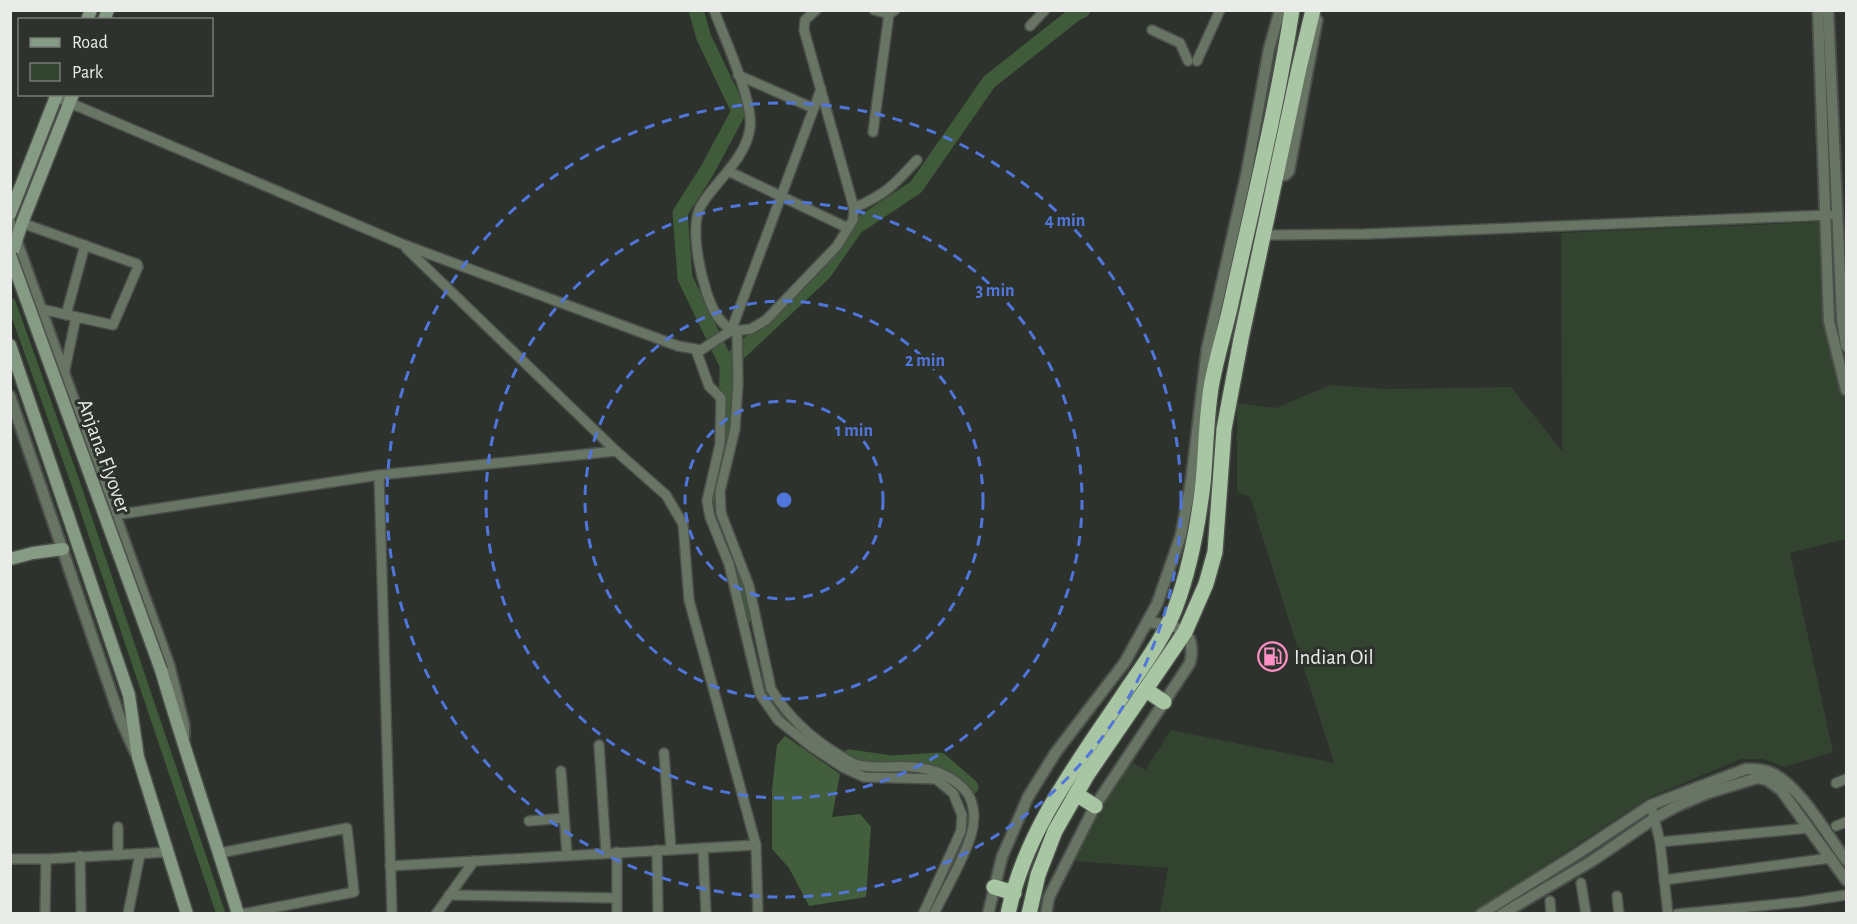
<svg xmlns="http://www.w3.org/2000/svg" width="1857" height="924" font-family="'Alegreya Sans',sans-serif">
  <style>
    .green { fill: #32432f }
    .forest { fill: #425e3d }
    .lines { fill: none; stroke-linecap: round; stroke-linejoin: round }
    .canal { stroke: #3f5b3a; stroke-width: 9 }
    .river { stroke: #3f5b3a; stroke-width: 15 }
    .minor-casing { stroke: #4b504a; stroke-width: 12 }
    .tertiary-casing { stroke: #4b504a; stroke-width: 14 }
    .secondary-casing { stroke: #4b504a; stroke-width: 15 }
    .trunk-casing { stroke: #4b504a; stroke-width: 18 }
    .minor { stroke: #687565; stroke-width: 9 }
    .tertiary { stroke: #687565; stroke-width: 10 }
    .secondary { stroke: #869b83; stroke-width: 12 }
    .trunk { stroke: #a8c6a3; stroke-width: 15 }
    .secondary-bridge-casing { stroke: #4b504a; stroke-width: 15; stroke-linecap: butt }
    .secondary-bridge { stroke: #869b83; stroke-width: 12 }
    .ring { fill: none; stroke: #5076dc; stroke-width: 3; stroke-dasharray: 10 8 }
    .labels { text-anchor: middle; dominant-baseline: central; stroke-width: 6; stroke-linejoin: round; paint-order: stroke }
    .street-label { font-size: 21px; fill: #e9ece8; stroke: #2d322c }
    .poi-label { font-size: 21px; fill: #e9ece8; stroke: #2d322c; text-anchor: start }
    .centre { fill: #5076dc; stroke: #2d322c; stroke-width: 3 }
    .ring-label { font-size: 18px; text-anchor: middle; font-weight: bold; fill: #5076dc; stroke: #2d322c; stroke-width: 6; stroke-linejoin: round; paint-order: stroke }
  </style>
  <rect width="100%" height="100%" fill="#2d322c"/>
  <!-- green -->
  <polygon class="green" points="1822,222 1832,355 1846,403 1846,539 1790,553 1833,752 1785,767 1763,759 1741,759 1648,798 1473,913 1160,913 1168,868 1073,861 1128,759 1145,770 1171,730 1334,763 1250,497 1237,492 1237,403 1276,408 1330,385 1387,389 1511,387 1562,451 1561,233"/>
  <!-- forest -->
  <polygon class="forest" points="785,736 840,774 832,817 860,814 871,827 866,897 809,906 789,868 772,849 772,790 777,745"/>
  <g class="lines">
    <!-- canal -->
    <polyline class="canal" points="11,302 78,490 221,914"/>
    <!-- river -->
    <g class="river">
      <polyline points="696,10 704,38 739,111 708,169 680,213 685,278 727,365 726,444 710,502"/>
      <polyline points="727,364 824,273 856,227 916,187 989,82 1075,14 1083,10"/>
      <polyline points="733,573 744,600 745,616"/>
      <polyline points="761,684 781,719"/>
      <polyline points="849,757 892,763 940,760 971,787"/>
      <polyline points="929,914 969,830"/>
    </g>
    <defs>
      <g id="minor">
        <path d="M714,10c10,27 40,92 36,118 -4,30 -33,52 -48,76 -15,22 1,89 14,110 4,7 10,12 15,17l90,-242"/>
        <polyline points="874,10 889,14 895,10"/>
        <polyline points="1030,26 1045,10"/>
        <polyline points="1152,30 1180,43 1188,61"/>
        <polyline points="1197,61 1220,10"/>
        <polyline points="738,75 813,108"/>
        <polyline points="56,97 402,244 678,346 701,350 724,335 731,331 751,329 766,320 837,246 853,220 854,210 852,201 804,30 805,20 816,10"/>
        <polyline points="873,132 889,14"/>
        <polyline points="728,171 848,228"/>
        <path d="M854,208c32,-14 40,-23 63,-48"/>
        <polyline points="22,223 137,264 138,267 113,325 41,309"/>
        <polyline points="1263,235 1365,234 1830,215"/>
        <polyline points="406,248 616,451 666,495 683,524 689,600 756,845 758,914"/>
        <polyline points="66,315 85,245"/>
        <path d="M737,330l1,53 -3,46 -15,62 1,22 28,73 22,103c17,28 40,49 68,66 5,3 10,7 16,9 11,4 25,3 36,3 27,-2 52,2 72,21 12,12 13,31 8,47 -8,27 -25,53 -37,79"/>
        <polyline points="696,350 709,386 721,398 720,444 707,501 710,517 729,564 760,694 778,720 812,747 844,768 864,777 936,779 953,793 962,815 961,831 923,914"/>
        <polyline points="64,374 76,317"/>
        <polyline points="379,475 392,914"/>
        <polyline points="115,515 379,475 616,451"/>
        <polyline points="599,745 606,853"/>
        <polyline points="664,753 671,849"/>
        <polyline points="561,771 567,855"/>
        <polyline points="1836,783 1846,779"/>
        <polyline points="1651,805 1660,842 1668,914"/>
        <polyline points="529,821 564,818"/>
        <polyline points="1836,826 1846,822"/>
        <polyline points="118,827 118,855"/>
        <polyline points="1660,842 1809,828"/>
        <polyline points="703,848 706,914"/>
        <polyline points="657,850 658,914"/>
        <polyline points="617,852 617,914"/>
        <polyline points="220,853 347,828 354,892 242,914"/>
        <polyline points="80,856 81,914"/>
        <polyline points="10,859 46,859 168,852"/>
        <polyline points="390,866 756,845"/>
        <polyline points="1664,880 1831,858"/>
        <polyline points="1581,883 1586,914"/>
        <polyline points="449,895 617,898"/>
        <polyline points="1617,896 1619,914"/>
        <polyline points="1550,901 1551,914"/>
        <polyline points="45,914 46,859"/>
        <polyline points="128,914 140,854"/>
        <polyline points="436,914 474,861"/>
        <polyline points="1677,914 1800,902 1846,895"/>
      </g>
      <g id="tertiary">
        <polyline points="1818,10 1829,321 1846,390"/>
        <polyline points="1828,10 1842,319 1846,346"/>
        <polyline points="1275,176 1285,175 1289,171 1317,20"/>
        <polyline points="10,223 169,665 184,725 184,737"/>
        <polyline points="10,396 120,718 135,752"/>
        <polyline points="988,914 1002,857 1028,797 1056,752 1125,662 1157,604 1181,535 1191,482 1207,349 1247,171 1269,49 1280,10"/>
        <path d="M1046,914l3,-17 46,-91 95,-143c8,-35 -14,-37 -43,-41"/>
        <path d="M1481,914l93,-58 77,-51 95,-36c10,0 19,0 28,5 26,13 54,62 72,86"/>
        <polyline points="1502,914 1592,861 1655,818 1675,807 1708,793 1757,778 1767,780 1781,790 1846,880"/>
      </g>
      <g id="secondary">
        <polyline points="87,20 91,10"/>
        <polyline points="104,20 108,10"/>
        <polyline points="10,214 57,94"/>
        <polyline points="10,260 22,223 73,94"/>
        <polyline points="10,345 129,695 138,757 187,914"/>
        <polyline points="10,559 33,553 63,549"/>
        <path d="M161,670c24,82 52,162 77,244"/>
      </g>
      <g id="trunk">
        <polyline points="1146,690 1164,702"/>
        <polyline points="1076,794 1095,806"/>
        <polyline points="994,887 1014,893"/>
        <path d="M1008,914c17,-85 73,-155 119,-225 18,-26 38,-53 49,-83 14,-38 22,-81 27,-122 3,-32 3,-64 8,-96 5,-30 15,-60 21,-89 21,-96 45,-192 60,-289"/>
        <polyline points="1029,914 1038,875 1055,831 1087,775 1185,632 1206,584 1215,552 1224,429 1241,339 1299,68 1313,10"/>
      </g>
    </defs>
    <!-- minor casing -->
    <use href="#minor" class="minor-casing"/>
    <!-- tertiary casing -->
    <use href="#tertiary" class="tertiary-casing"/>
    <!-- secondary casing -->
    <use href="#secondary" class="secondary-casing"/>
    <!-- trunk casing -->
    <use href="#trunk" class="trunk-casing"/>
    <!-- minor -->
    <use href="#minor" class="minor"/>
    <!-- tertiary -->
    <use href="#tertiary" class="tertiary"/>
    <!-- secondary -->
    <use href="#secondary" class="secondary"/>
    <!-- trunk -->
    <use href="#trunk" class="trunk"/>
    <defs>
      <polyline id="secondary-bridge" points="10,255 161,670"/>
    </defs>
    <!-- secondary-bridge casing -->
    <use href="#secondary-bridge" class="secondary-bridge-casing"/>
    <!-- secondary-bridge -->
    <use href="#secondary-bridge" class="secondary-bridge"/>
  </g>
  <!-- distance rings -->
  <g class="ring">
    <circle cx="784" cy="500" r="99"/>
    <circle cx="784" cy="500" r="199"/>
    <circle cx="784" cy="500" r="298"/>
    <circle cx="784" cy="500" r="397"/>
  </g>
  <!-- icons -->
  <defs>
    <symbol id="fuel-ring" viewBox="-11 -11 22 22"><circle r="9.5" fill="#2d322c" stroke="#fc8fc3" stroke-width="1.5"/><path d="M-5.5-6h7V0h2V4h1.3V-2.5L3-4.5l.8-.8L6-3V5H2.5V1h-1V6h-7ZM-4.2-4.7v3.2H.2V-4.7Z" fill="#fc8fc3"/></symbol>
  </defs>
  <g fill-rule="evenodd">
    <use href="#fuel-ring" x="1256" y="640" width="33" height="33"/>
  </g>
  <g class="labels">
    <!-- street labels -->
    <g class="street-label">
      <text transform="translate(104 456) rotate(70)">Anjana Flyover</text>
    </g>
    <!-- poi labels -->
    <g class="poi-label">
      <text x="1294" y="657">Indian Oil</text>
    </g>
  </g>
  <circle cx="784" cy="500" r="9" class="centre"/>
  <g class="ring-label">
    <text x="1065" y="226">4 min</text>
    <text x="995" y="296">3 min</text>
    <text x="925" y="366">2 min</text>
    <text x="854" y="436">1 min</text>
  </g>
  <!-- border -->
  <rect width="1857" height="924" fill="none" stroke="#e9ece8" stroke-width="24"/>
  <!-- legend -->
  <rect x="18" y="18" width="195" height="78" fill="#2d322c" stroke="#787c77" stroke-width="1.5"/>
  <rect x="30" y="38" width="30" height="9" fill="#869b83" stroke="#787c77" stroke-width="1.5"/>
  <text x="72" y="48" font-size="18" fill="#e9ece8">Road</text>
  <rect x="30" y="63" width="30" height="18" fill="#32432f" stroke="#787c77" stroke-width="1.5"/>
  <text x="72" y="78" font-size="18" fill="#e9ece8">Park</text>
</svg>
